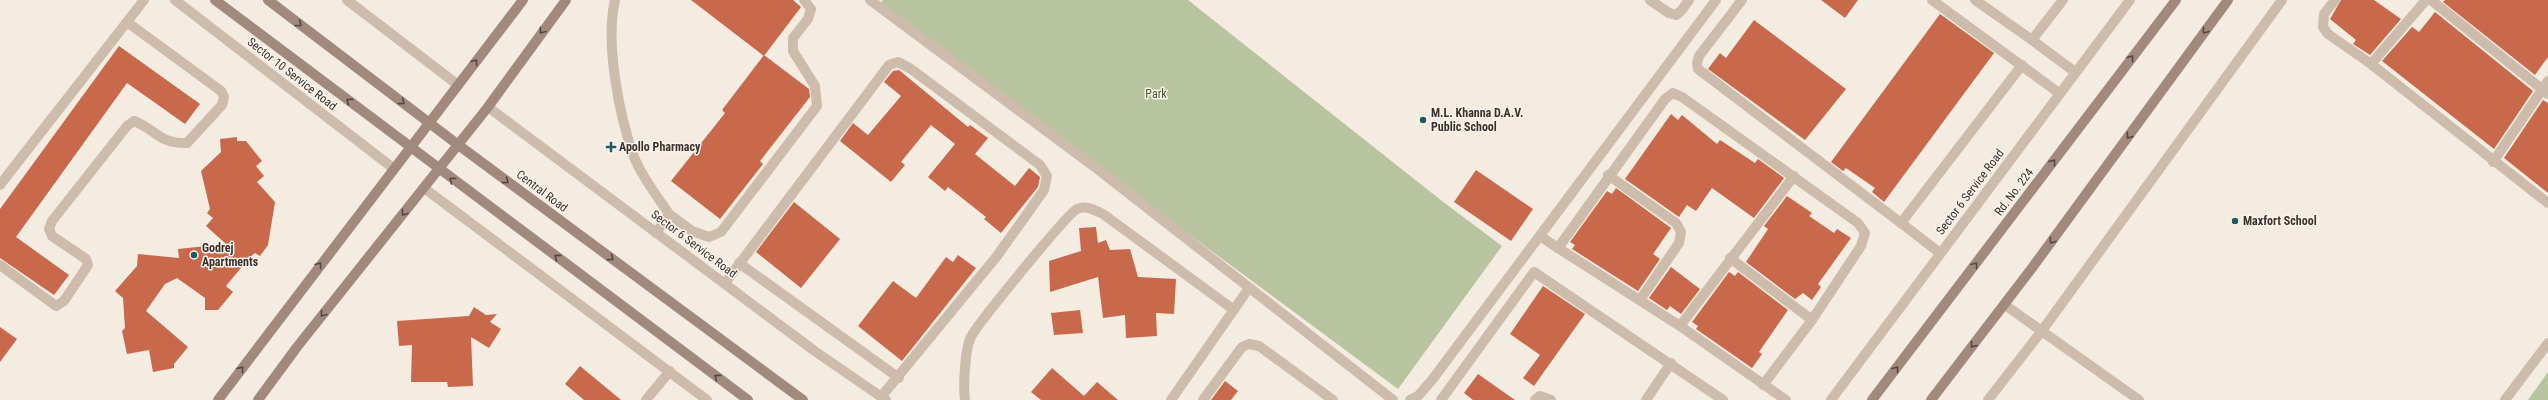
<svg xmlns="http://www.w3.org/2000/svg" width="2548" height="400" font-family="'Roboto Condensed',sans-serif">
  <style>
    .green { fill: #b8c4a0 }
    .building { fill: #c8694b }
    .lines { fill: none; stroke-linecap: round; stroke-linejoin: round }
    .street { stroke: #cdbbac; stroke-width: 10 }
    .secondary { stroke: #a18a7d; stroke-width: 10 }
    .oneway { stroke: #544640 }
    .poi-dot { fill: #1f5a5e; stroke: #fbf5ee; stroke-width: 1.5 }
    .labels { text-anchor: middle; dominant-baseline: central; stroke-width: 3; stroke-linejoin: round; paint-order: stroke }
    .street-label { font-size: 12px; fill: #3b302b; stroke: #fbf5ee }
    .park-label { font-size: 12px; fill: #4a5a2e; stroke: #fbf5ee }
    .poi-label { font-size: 12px; font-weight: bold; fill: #3b302b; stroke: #fbf5ee; text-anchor: start }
  </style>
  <rect width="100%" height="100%" fill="#f4ebe1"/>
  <!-- green -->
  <g class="green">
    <polygon points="883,0 1188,0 1442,201 1502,246 1398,389 879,5"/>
    <polygon points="2548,372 2548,400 2528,400"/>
  </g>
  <!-- building -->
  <g class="building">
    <polygon points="691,0 793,0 801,7 764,56"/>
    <polygon points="1821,0 1858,0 1845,18"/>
    <polygon points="2341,0 2374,0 2401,19 2370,55 2353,44 2356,40 2330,19"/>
    <polygon points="2445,0 2548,0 2548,57 2535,75 2443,2"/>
    <polygon points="2435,12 2533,91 2494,149 2382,61 2412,27 2419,32"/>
    <polygon points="1940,14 1994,53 1884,202 1872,192 1875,188 1846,168 1843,171 1831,162"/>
    <polygon points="1754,20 1846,89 1805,140 1708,69 1720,53 1726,58"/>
    <polygon points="119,46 200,104 185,124 127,83 16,237 69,275 54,295 0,258 0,209"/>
    <polygon points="764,55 809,89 810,97 760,161 763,164 720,219 671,181 725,113 722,110"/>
    <polygon points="899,70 968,127 970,125 988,138 975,154 1015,186 1029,168 1040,177 1038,187 1001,233 984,219 986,217 948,187 945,191 928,177 955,144 931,125 901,162 905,165 891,182 840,141 853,123 868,135 901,96 884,82 893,71"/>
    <polygon points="2543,100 2548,103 2548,193 2504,158"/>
    <polygon points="1671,114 1678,120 1682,115 1717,144 1720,140 1755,163 1758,159 1784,178 1754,218 1712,188 1696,211 1687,205 1679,217 1625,179"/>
    <polygon points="237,137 237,141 246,141 262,161 256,166 264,176 257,182 275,202 268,245 260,256 255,253 250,257 226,286 233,292 218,310 205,310 205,298 177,278 165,284 146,311 188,347 174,364 174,368 153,372 149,350 127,354 122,331 125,328 123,298 115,291 137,266 138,254 179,258 178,249 226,244 206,226 213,218 207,213 210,209 201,171 221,152 220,139"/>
    <polygon points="1476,170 1533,209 1511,241 1454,202"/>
    <polygon points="1616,188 1671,228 1653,254 1660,259 1638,291 1572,249 1575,245 1570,242 1607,191 1612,194"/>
    <polygon points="1787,196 1812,213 1809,216 1834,233 1837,229 1851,238 1818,284 1821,287 1812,300 1803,293 1795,299 1746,262 1768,229 1764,226"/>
    <polygon points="794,202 840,239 801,288 756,252"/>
    <polygon points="1096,227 1098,243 1106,240 1110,250 1130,249 1138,277 1176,279 1174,314 1156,313 1157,336 1126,338 1125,315 1103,318 1098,277 1050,292 1049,261 1081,251 1079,228"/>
    <polygon points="958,255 976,268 902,361 858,326 893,281 916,298 946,257 953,262"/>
    <polygon points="1671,267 1700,289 1681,314 1670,306 1667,310 1649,298"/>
    <polygon points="1729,272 1735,276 1738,272 1788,310 1759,352 1762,354 1752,368 1696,329 1698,326 1692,322"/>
    <polygon points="1543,286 1585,314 1534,386 1523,378 1540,355 1510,334"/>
    <polygon points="474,307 486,315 497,314 490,322 501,329 489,348 471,337 473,386 448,387 447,382 411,382 412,345 399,346 397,321 469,316"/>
    <polygon points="1080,310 1083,333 1054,335 1051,313"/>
    <polygon points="0,327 17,339 0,362"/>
    <polygon points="580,366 621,400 584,400 565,384"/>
    <polygon points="1052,368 1084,396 1097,382 1118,400 1041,400 1031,392"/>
    <polygon points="1478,374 1515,400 1473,400 1464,393"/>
    <polygon points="1225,381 1238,391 1231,400 1211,400"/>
  </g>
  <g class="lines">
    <!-- street -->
    <g class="street">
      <polyline points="175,0 393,168"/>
      <polyline points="347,0 458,85"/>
      <path d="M615,0c-10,43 4,115 19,157 8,20 23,39 35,57"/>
      <polyline points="870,0 1100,171 1393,400"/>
      <polyline points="1650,0 1669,13 1676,15 1681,11 1689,0"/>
      <polyline points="1742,0 1699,56 1697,63 1698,69 1901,223 2022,65"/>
      <polyline points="1932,0 2059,93"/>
      <polyline points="1975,0 2032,40 2063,0"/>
      <polyline points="2335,0 2324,14 2323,27 2328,34 2371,64 2548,203"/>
      <polyline points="2431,0 2548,94"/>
      <polyline points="2032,40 2075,72"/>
      <polyline points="2371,64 2426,0"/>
      <polyline points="488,107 816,352 886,400"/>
      <polyline points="2493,162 2548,81"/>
      <polyline points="1608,175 1676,223 1681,232 1679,243 1640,300"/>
      <polyline points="0,185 144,0"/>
      <polyline points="424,188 707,400"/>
      <polyline points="1901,223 1940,253"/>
      <polyline points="656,233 669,214 692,231 709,237 721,232 817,106 815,86 793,51 793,38 808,19 811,9 804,0"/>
      <polyline points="1540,236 1558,248"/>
      <polyline points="1730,258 1812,320"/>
      <polyline points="739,263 899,378"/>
      <path d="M0,265l56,41 8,-5 24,-36 -2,-6 -34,-23 -3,-7 3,-8 75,-95 7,-5c23,9 25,23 53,22l35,-38 2,-8 -3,-6 -94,-69"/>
      <polyline points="725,283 889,65 898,62 911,69 1040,165 1047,176 1044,190 997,256 881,397"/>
      <polyline points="2005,305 2139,400"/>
      <polyline points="1680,326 1794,176"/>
      <polyline points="1763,385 1812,320 1861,246 1865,233 1858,223 1682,97 1673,93 1665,99 1558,248 1680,326 1786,400"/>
      <polyline points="646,400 670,371"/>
      <path d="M965,400c-2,-13 0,-52 6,-63 6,-13 97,-124 106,-128 9,-4 18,1 26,5l131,96"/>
      <polyline points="1171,400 1249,288"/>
      <polyline points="1203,400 1242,347 1249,344 1259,346 1333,400"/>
      <polyline points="1410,400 1418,396 1432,380 1716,0"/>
      <polyline points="1441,400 1534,272 1723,400"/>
      <polyline points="1535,400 1540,396 1551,400"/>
      <polyline points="1646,400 1671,363"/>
      <polyline points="1831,400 2130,0"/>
      <polyline points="1988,400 2041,332 2282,0"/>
      <polyline points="2505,400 2548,343"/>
    </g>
    <!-- secondary -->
    <g class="secondary">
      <polyline points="215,0 748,400"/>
      <polyline points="268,0 457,144 803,400"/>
      <polyline points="218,400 523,0"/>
      <polyline points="258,400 297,347 488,107 566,0"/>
      <polyline points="1872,400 2176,0"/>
      <polyline points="1931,400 2032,268 2228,0"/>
    </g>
  </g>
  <!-- one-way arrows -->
  <defs><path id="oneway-chevron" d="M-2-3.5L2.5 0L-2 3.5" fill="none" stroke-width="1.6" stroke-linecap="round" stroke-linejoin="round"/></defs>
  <g class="oneway">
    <use href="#oneway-chevron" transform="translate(299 24) rotate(37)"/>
    <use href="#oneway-chevron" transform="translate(542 31) rotate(127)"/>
    <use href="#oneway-chevron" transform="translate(2205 31) rotate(126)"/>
    <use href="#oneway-chevron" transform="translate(2131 58) rotate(-53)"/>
    <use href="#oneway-chevron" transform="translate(475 62) rotate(-53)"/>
    <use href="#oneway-chevron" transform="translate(349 101) rotate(-143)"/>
    <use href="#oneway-chevron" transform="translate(402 102) rotate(37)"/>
    <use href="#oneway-chevron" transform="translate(2129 136) rotate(126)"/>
    <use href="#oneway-chevron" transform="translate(2053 162) rotate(-53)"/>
    <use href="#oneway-chevron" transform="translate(452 180) rotate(-143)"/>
    <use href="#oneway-chevron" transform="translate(506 181) rotate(37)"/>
    <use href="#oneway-chevron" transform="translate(404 213) rotate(128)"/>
    <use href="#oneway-chevron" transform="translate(2052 241) rotate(126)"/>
    <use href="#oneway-chevron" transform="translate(557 257) rotate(-143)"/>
    <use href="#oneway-chevron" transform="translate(611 258) rotate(37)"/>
    <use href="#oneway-chevron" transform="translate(319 265) rotate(-53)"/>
    <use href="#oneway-chevron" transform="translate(1975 265) rotate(-53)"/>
    <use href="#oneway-chevron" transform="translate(323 314) rotate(128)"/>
    <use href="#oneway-chevron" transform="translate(1973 345) rotate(128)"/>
    <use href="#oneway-chevron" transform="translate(241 369) rotate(-53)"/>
    <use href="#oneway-chevron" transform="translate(1896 369) rotate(-53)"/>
    <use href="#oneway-chevron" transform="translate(717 377) rotate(-143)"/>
  </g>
  <!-- markers -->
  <g class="poi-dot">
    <circle cx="1423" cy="120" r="4"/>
    <path d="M609 141h4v4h4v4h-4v4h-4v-4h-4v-4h4z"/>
    <circle cx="2235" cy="221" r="4"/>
    <circle cx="194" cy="255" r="4"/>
  </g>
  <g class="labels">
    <!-- street labels -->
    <g class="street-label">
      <text transform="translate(292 74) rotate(38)">Sector 10 Service Road</text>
      <text transform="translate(542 191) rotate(37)">Central Road</text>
      <text transform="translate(1970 192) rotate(-53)">Sector 6 Service Road</text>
      <text transform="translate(2014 192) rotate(-53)">Rd. No. 224</text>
      <text transform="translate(694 244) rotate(37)">Sector 6 Service Road</text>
    </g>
    <!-- park labels -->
    <g class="park-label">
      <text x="1156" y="94">Park</text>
    </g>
    <!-- poi labels -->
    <g class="poi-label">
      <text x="1431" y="113">M.L. Khanna D.A.V.<tspan x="1431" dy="14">Public School</tspan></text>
      <text x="619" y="147">Apollo Pharmacy</text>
      <text x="2243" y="221">Maxfort School</text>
      <text x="202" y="248">Godrej<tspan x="202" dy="14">Apartments</tspan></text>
    </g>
  </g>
</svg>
